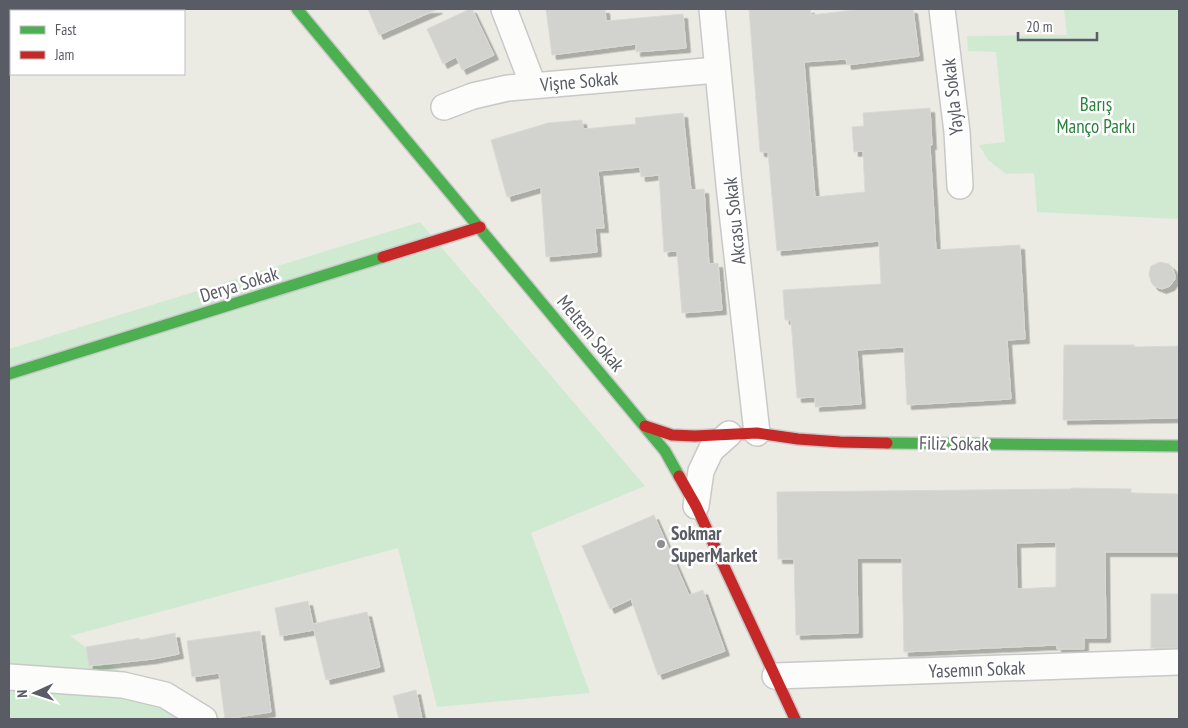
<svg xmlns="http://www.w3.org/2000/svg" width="1188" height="728" font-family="'PT Sans Narrow',sans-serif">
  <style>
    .green { fill: #d0ead1 }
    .building { fill: #d2d2ce; stroke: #dadad4; fill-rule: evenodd; filter: url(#shadow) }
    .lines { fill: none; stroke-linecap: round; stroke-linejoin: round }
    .street-casing { stroke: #c8c9c8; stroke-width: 28 }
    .fast-casing { stroke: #c9c9c9; stroke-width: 14 }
    .jam-casing { stroke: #c9c9c9; stroke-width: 14 }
    .street { stroke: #fcfcfb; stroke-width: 25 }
    .fast { stroke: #4caf50; stroke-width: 11 }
    .jam { stroke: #c62828; stroke-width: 11 }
    .poi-dot { fill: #8c8e91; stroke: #fff; stroke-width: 2 }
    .labels { text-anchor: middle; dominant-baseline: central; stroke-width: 5; stroke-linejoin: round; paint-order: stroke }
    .street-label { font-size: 19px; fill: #595c64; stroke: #fff }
    .park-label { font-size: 19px; fill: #2a823d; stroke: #fff }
    .poi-label { font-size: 19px; font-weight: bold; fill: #595c64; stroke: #fff; text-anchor: start }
  </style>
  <defs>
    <filter id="shadow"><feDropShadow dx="4.5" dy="4.5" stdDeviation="0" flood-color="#0004"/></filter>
  </defs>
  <rect width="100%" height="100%" fill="#ebebe4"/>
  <!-- green -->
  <g class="green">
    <polygon points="1064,9 1179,9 1179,219 1037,212 1034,173 1006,174 988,160 979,145 1005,142 996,52 968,51 967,36 1067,35"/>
    <polygon points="420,222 645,486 531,533 590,693 437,707 398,548 70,636 187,719 9,719 9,349"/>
  </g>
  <!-- building -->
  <g class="building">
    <polygon points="368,9 438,9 379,35"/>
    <polygon points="470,9 472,9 494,55 462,70 456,57 443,64 427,29"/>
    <polygon points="546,9 605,9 606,21 683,14 686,48 636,52 636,44 552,55"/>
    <polygon points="749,9 810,9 811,15 863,9 913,9 919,56 847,65 846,59 804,62 815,197 865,192 863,151 854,152 852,127 864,126 863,113 930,108 932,145 930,145 936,250 1020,245 1025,339 1007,340 1011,399 907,405 904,347 857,350 861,404 815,407 815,397 797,398 791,320 785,320 783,290 881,284 879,241 777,251 768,152 760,152"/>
    <polygon points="683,113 691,190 704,189 709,264 718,263 722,310 682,313 677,251 664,252 659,175 641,177 640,167 598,171 604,228 595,228 597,252 546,257 541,187 507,197 491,140 548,123 582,120 583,129 636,124 635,118"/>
    <polygon points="1160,262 1169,264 1172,267 1175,275 1175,279 1170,286 1162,289 1154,286 1151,282 1149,274 1151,266"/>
    <polygon points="1064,345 1134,345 1134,347 1179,346 1179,418 1063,420"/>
    <path d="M1071,488l60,1v4l48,1v58h-74l1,86h-22v11h-27v-4l-153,7 -2,-94h-45l1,75 -62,2 -2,-76h-16l-1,-67 294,-3zM1056,542v45l-39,2 -1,-46z"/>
    <polygon points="654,515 689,595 703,590 725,651 658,675 631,599 610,609 582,546"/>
    <rect x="1151" y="594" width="28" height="54"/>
    <polygon points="308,601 313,624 367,612 380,667 326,680 314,630 280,636 275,608"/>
    <polygon points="260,631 271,712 225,719 219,673 192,677 187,641"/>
    <polygon points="175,633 179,654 153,659 89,666 86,647 139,638 140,640"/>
    <polygon points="416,690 422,719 399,719 393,696"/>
  </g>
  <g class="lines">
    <defs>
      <g id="street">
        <polyline points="504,9 533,85"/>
        <polyline points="712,9 729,185 757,433"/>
        <polyline points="942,9 957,132 960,186"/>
        <polyline points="444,107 473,96 508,88 717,70"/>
        <polyline points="696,506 701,471 711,450 729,434"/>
        <polyline points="775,676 1179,662"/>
        <polyline points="9,677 123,685 165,695 204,719"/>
      </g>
      <g id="fast">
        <polyline points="297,9 665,451 679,476"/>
        <polyline points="9,374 383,257"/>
        <polyline points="887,443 1179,446"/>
      </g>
      <g id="jam">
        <polyline points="383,257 480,227"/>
        <polyline points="645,426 672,435 695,436 757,433 798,439 840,442 887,443"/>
        <polyline points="679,476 696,506 795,719"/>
      </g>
    </defs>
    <!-- street casing -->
    <use href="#street" class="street-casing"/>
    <!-- fast casing -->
    <use href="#fast" class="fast-casing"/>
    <!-- jam casing -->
    <use href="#jam" class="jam-casing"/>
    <!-- street -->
    <use href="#street" class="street"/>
    <!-- fast -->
    <use href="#fast" class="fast"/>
    <!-- jam -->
    <use href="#jam" class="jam"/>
  </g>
  <!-- markers -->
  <circle class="poi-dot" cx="661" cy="544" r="5"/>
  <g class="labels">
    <!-- street labels -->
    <g class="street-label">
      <text transform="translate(579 81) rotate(-5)">Vişne Sokak</text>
      <text transform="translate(952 97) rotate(-96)">Yayla Sokak</text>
      <text transform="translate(734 221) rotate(-96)">Akcasu Sokak</text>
      <text transform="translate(239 284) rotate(-17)">Derya Sokak</text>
      <text transform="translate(591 333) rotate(50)">Meltem Sokak</text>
      <text transform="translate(954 443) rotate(1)">Filiz Sokak</text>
      <text transform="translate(977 669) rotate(-2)">Yasemın Sokak</text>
    </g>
    <!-- park labels -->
    <g class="park-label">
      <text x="1096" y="104">Barış<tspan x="1096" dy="22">Manço Parkı</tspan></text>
    </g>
    <!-- poi labels -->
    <g class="poi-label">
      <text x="671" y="533">Sokmar<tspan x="671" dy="22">SuperMarket</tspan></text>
    </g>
  </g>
  <!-- border -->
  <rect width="1188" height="728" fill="none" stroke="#595c64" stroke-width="20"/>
  <!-- legend -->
  <rect x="10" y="10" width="175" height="65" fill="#ffffff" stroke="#bdbec1"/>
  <rect x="20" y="26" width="25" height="8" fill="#4caf50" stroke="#bdbec1"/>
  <text x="55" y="35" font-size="15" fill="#595c64">Fast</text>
  <rect x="20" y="51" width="25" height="8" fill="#c62828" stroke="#bdbec1"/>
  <text x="55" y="60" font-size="15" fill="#595c64">Jam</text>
  <!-- north arrow -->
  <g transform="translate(35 693) rotate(267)" stroke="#ffffff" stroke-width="4" paint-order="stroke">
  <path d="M0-4L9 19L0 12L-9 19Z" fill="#595c64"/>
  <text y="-8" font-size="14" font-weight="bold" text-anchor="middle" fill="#595c64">N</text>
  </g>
  <!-- scale -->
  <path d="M1018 32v8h79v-8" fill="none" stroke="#595c64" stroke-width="2.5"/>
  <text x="1026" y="32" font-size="15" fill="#595c64" stroke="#ffffff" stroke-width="4" paint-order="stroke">20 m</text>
</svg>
